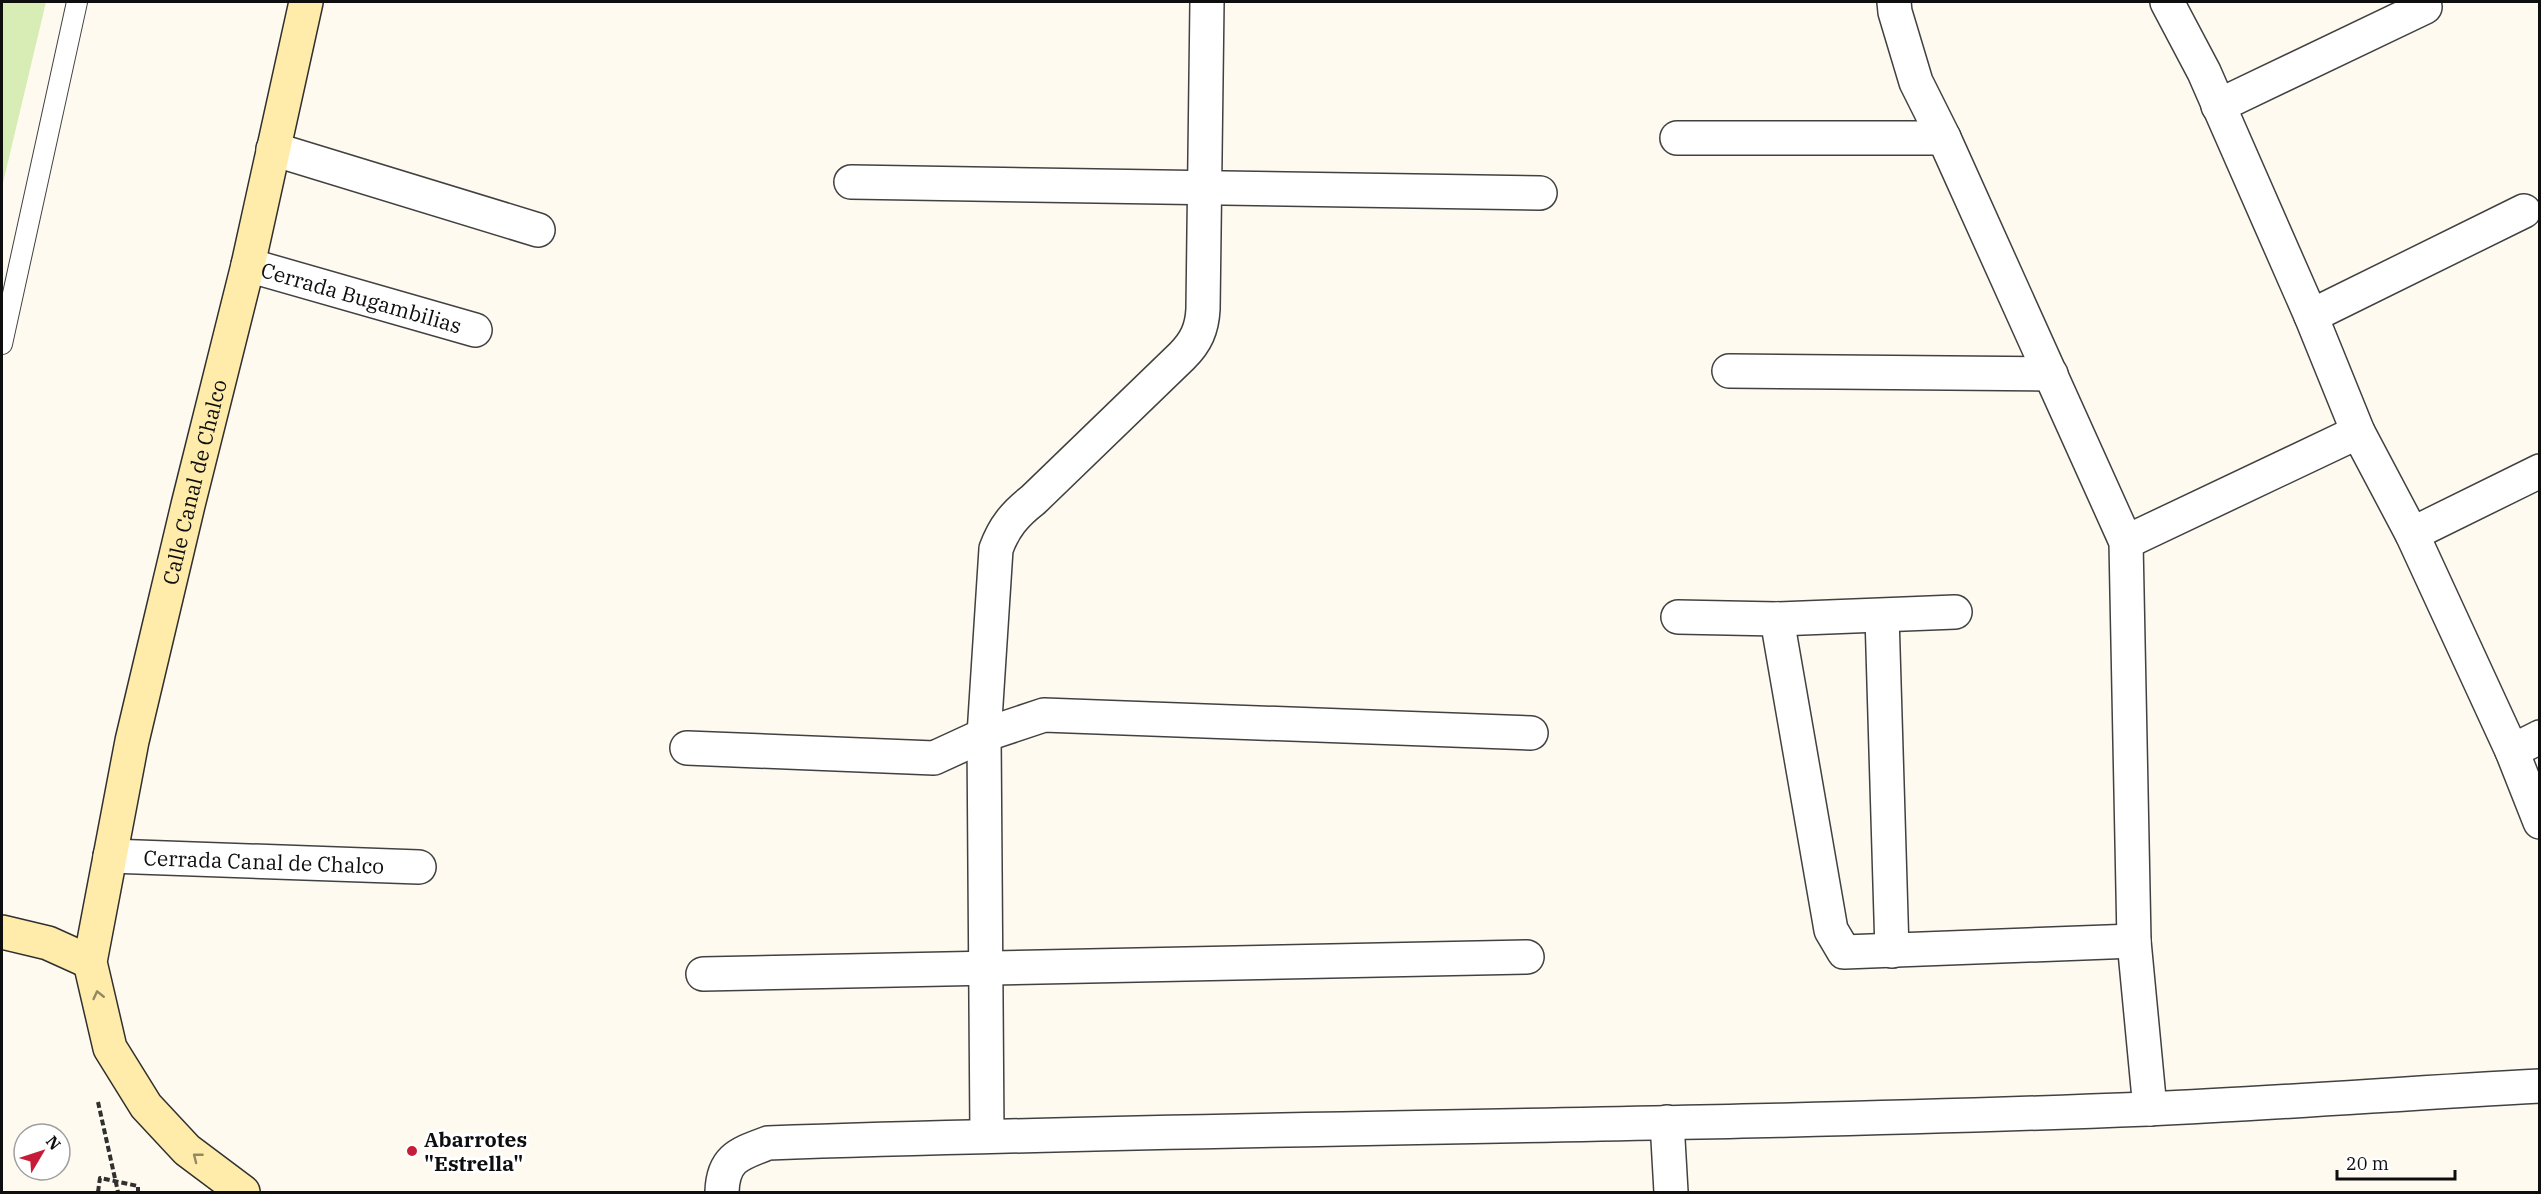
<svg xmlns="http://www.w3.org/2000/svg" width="2541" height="1194" font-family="'IBM Plex Serif',serif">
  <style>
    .green { fill: #d8ecb5 }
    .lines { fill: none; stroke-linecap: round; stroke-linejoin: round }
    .lane-casing { stroke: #414141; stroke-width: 22 }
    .street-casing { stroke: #414141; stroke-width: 36 }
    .secondary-casing { stroke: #303030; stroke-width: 36 }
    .path { stroke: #303030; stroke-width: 4; stroke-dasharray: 6 3; stroke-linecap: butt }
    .lane { stroke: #fff; stroke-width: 20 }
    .street { stroke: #fff; stroke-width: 33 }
    .secondary { stroke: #ffecaa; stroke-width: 33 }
    .oneway { stroke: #938864 }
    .poi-dot { fill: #c71c37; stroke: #fff; stroke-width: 2 }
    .labels { text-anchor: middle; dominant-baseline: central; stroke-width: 6; stroke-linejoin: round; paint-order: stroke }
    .street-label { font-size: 21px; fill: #0e0e0e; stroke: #fff }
    .poi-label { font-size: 21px; font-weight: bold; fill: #0e0e0e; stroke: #fff; text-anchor: start }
  </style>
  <rect width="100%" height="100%" fill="#fffaef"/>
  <!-- green -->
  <polygon class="green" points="2,2 46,2 2,187"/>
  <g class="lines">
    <defs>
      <polyline id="lane" points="2,344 77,2"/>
      <g id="street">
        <polyline points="1894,2 1895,12 1916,82 1944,138 2126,542 2134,941 2150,1109"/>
        <polyline points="2167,2 2204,72 2311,316 2358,432 2412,534 2512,751 2540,822"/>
        <polyline points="2218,106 2425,7"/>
        <polyline points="1677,138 1944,138"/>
        <polyline points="273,149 538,230"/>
        <polyline points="851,182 1540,193"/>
        <path id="s1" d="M248,265l227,65"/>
        <polyline points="2311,316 2524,211"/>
        <polyline points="1729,371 2051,374"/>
        <polyline points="2412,534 2540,471"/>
        <polyline points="2126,542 2358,432"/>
        <polyline points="1882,616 1892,951"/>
        <polyline points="1678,617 1777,619 1955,612"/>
        <polyline points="1777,619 1831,930 1844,952 2134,941"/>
        <polyline points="687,748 934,758 984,735 1044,715 1531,733"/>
        <polyline points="2512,751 2540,737"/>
        <path id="s2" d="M110,856l309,11"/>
        <polyline points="703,974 1527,957"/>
        <polyline points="1667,1122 1671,1192"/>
        <path d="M987,1135l-3,-400 12,-186c8,-22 19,-35 37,-49l149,-144c14,-14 20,-27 21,-47l4,-307"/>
        <path d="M722,1192c1,-34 17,-38 46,-49 460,-16 920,-16 1380,-34 131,-6 261,-16 392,-23"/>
      </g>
      <g id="secondary">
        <polyline points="2,932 48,943 90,962"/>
        <path id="s3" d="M243,1192l-56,-42 -41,-44 -36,-58 -20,-86 42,-221 56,-236 60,-240 58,-263"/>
      </g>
    </defs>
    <!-- lane casing -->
    <use href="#lane" class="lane-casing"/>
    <!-- street casing -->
    <use href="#street" class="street-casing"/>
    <!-- secondary casing -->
    <use href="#secondary" class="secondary-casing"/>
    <!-- path -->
    <g class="path">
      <polyline points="98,1102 118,1192"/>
      <polyline points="98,1192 100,1178 138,1186 138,1192"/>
    </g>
    <!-- lane -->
    <use href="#lane" class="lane"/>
    <!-- street -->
    <use href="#street" class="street"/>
    <!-- secondary -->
    <use href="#secondary" class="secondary"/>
  </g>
  <!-- one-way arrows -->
  <defs><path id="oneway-chevron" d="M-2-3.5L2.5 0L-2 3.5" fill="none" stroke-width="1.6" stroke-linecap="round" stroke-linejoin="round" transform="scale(1.5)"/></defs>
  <g class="oneway">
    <use href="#oneway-chevron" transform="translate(98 995) rotate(-103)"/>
    <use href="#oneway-chevron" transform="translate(197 1157) rotate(-142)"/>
  </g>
  <!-- markers -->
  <circle class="poi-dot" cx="412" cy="1151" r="6"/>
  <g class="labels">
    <!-- street labels -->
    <g class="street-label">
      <text stroke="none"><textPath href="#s1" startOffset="118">Cerrada Bugambilias</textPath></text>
      <text stroke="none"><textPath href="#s3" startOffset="778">Calle Canal de Chalco</textPath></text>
      <text stroke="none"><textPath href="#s2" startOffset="154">Cerrada Canal de Chalco</textPath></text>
    </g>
    <!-- poi labels -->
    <g class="poi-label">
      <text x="424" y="1139">Abarrotes<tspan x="424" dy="24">"Estrella"</tspan></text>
    </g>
  </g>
  <!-- border -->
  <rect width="2541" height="1194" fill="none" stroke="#0e0e0e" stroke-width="6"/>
  <!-- north arrow -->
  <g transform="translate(42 1152) rotate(51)"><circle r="28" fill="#ffffff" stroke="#9f9f9f" stroke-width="1.5"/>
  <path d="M0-4.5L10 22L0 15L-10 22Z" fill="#c71c37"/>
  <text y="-9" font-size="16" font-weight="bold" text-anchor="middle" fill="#0e0e0e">N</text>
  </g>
  <!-- scale -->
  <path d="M2337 1170v9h118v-9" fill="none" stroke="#0e0e0e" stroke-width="3"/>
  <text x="2346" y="1170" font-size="18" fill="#0e0e0e" stroke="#ffffff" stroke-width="4.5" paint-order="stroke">20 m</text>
</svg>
